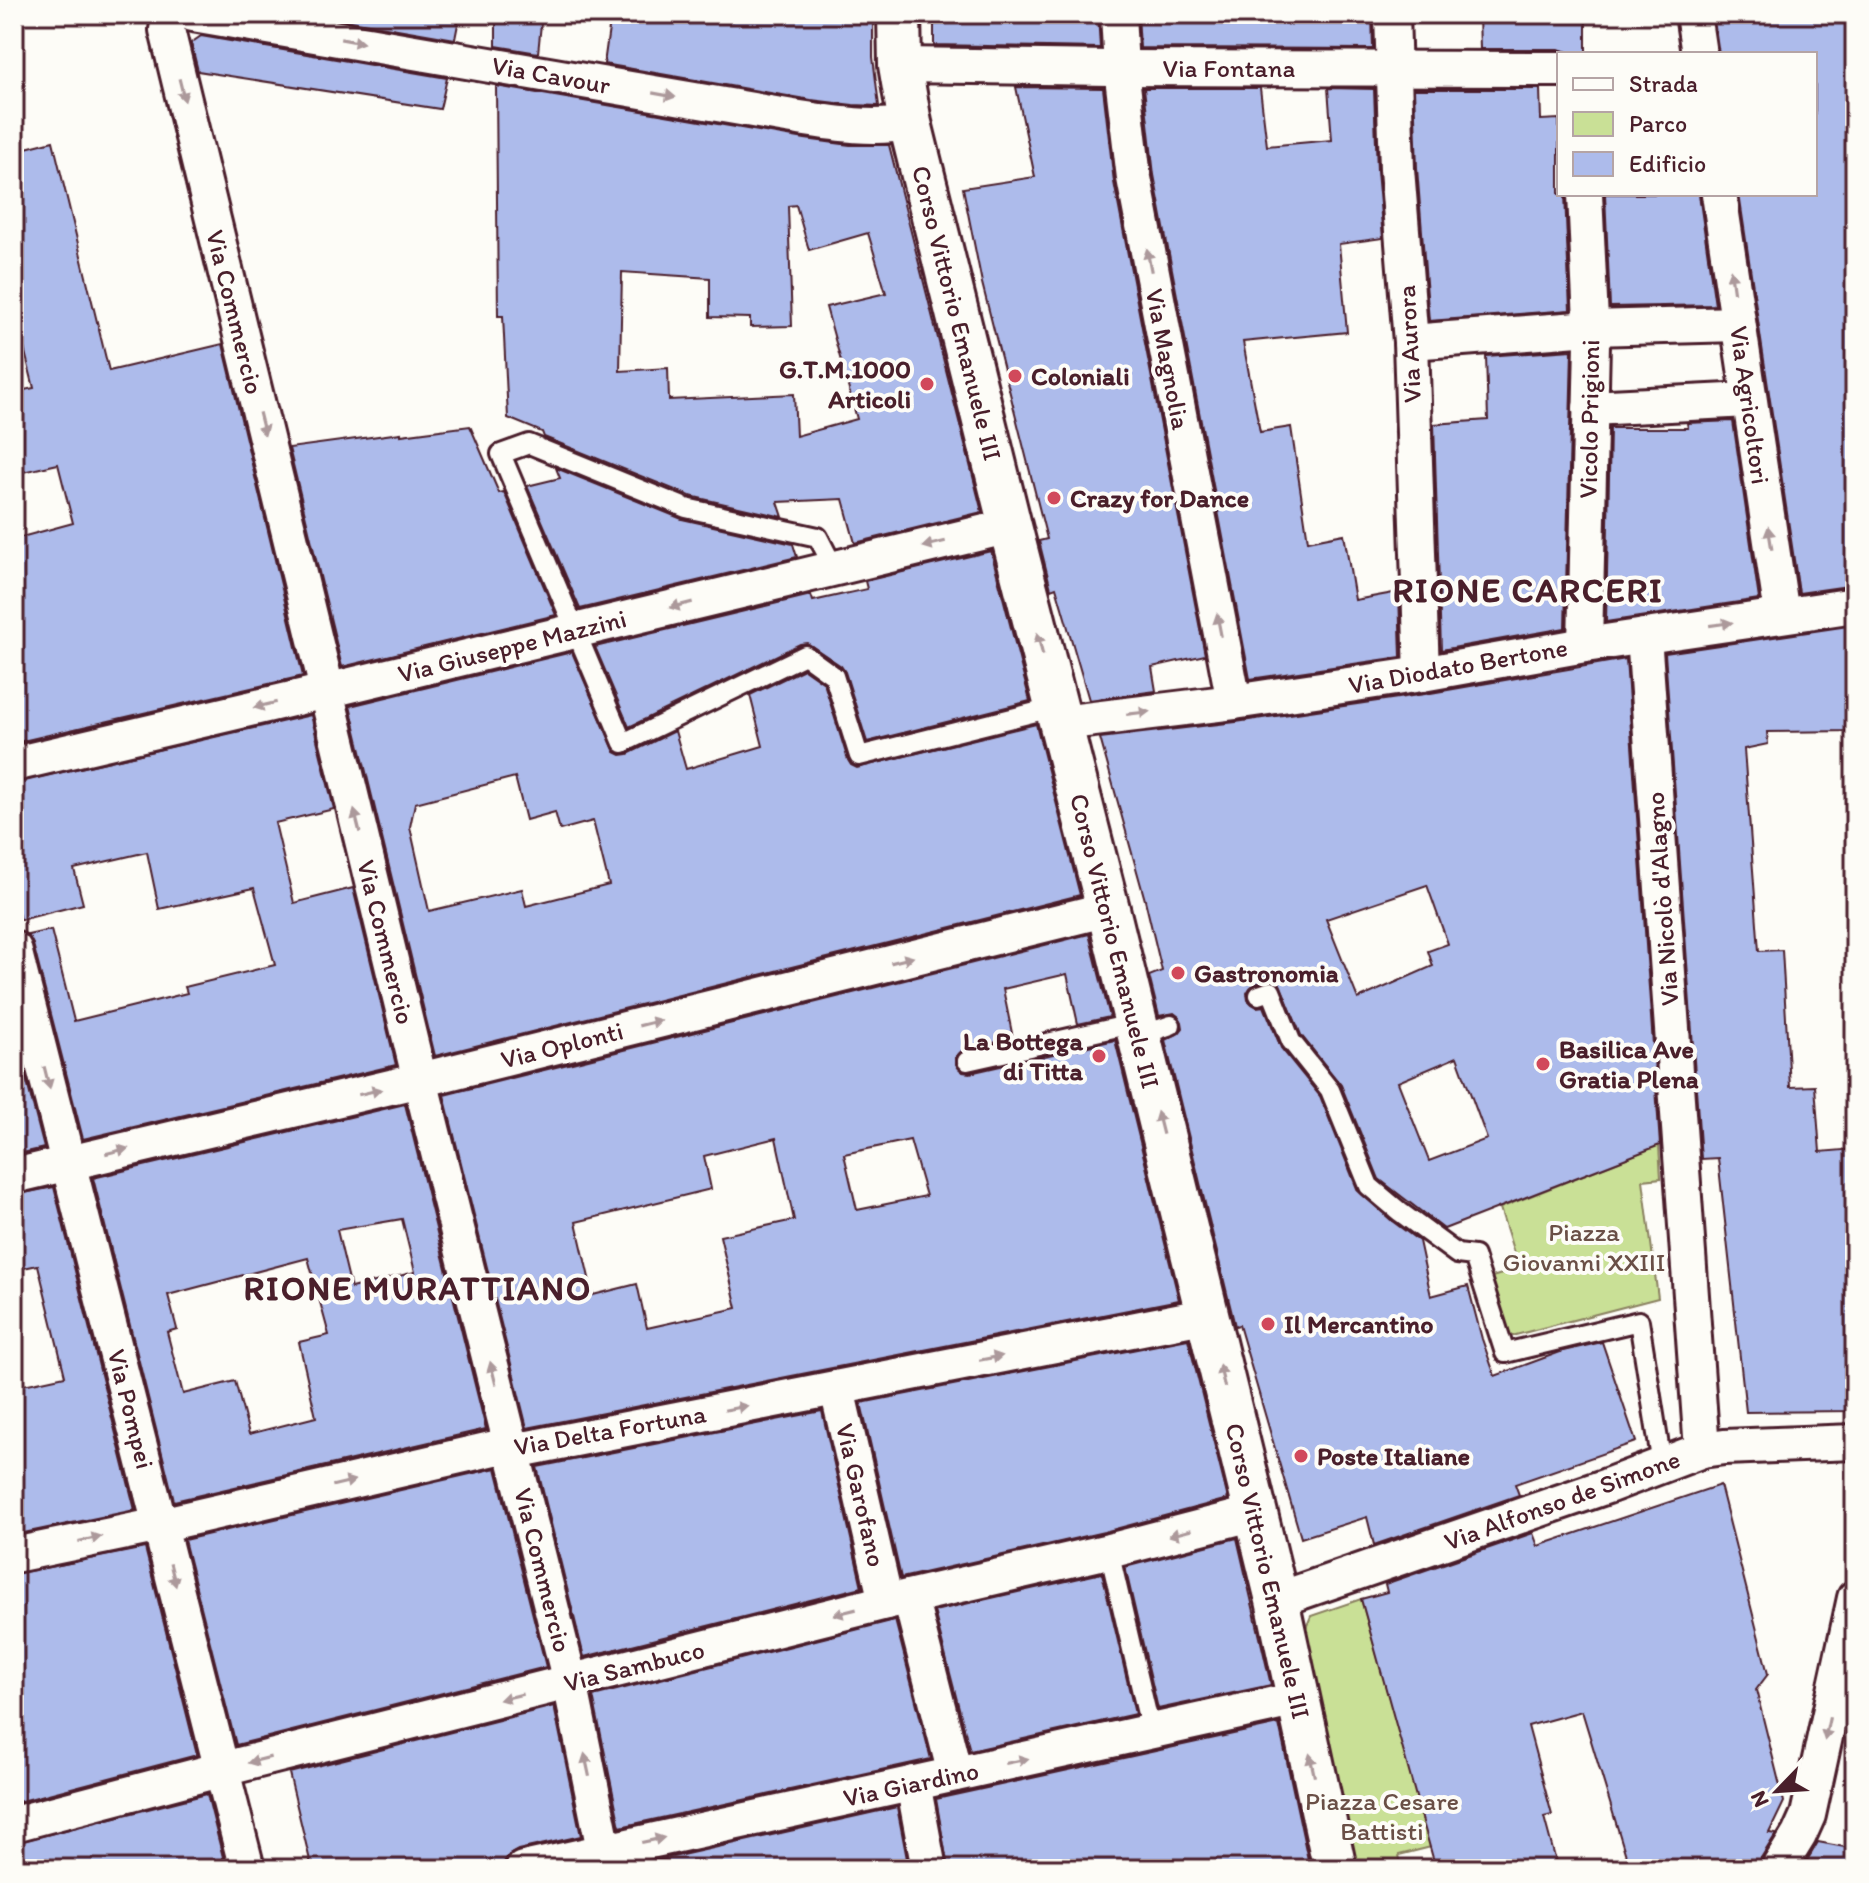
<svg xmlns="http://www.w3.org/2000/svg" width="1869" height="1883" font-family="Itim,sans-serif">
  <style>
    .green { fill: #c9e096; stroke: #8a8060; stroke-width: 2 }
    .building { fill: #adbbeb; stroke: #4a1f2b; stroke-width: 2; fill-rule: evenodd }
    .lines { fill: none; stroke-linecap: round; stroke-linejoin: round }
    .service-casing { stroke: #4a1f2b; stroke-width: 24 }
    .minor-casing { stroke: #4a1f2b; stroke-width: 40 }
    .tertiary-casing { stroke: #4a1f2b; stroke-width: 48 }
    .service { stroke: #fdfcf7; stroke-width: 18 }
    .minor { stroke: #fdfcf7; stroke-width: 34 }
    .tertiary { stroke: #fdfcf7; stroke-width: 42 }
    .oneway { fill: #ac999b }
    .poi-dot { fill: #d1495b; stroke: #fdfcf7; stroke-width: 3 }
    .labels { text-anchor: middle; dominant-baseline: central; stroke-width: 8; stroke-linejoin: round; paint-order: stroke }
    .street-label { font-size: 26px; fill: #4a1f2b; stroke: #fdfcf7 }
    .poi-label { font-size: 26px; font-weight: bold; fill: #4a1f2b; stroke: #fdfcf7; text-anchor: start }
    .park-label { font-size: 26px; fill: #6a4f46; stroke: #fdfcf7 }
    .district-label { font-size: 34px; font-weight: bold; letter-spacing: 2px; fill: #4a1f2b; stroke: #fdfcf7 }
  </style>
  <rect width="100%" height="100%" fill="#fdfcf7"/>
  <filter id="ink" filterUnits="userSpaceOnUse"><feTurbulence type="fractalNoise" baseFrequency=".0125" numOctaves="2"/><feDisplacementMap in="SourceGraphic" scale="16" xChannelSelector="R" yChannelSelector="G"/><feConvolveMatrix kernelMatrix="1 2 1 2 8 2 1 2 1" color-interpolation-filters="sRGB"/></filter>
  <g filter="url(#ink)">
    <!-- green -->
    <g class="green">
      <polygon points="1659,1145 1661,1178 1643,1180 1658,1298 1504,1338 1485,1279 1519,1269 1500,1208"/>
      <polygon points="1361,1599 1431,1847 1399,1855 1402,1869 1352,1869 1303,1635 1311,1616"/>
    </g>
    <!-- building -->
    <g class="building">
      <polygon points="311,14 460,14 455,39"/>
      <polygon points="496,14 542,14 538,53 496,46"/>
      <polygon points="611,14 687,14 732,21 732,14 873,14 873,57 879,106 853,105 811,100 604,64"/>
      <polygon points="934,14 1098,14 1100,48 934,45"/>
      <polygon points="1138,14 1372,14 1373,49 1140,48"/>
      <polygon points="1479,14 1586,14 1586,54 1571,54 1559,49 1480,49"/>
      <polygon points="1713,14 1735,14 1736,19 1768,14 1855,14 1855,585 1799,593 1739,194 1815,194 1815,54 1719,54"/>
      <polygon points="201,36 447,78 440,109 198,71 191,43"/>
      <path d="M496,86l309,53 45,6h39l93,367 -127,31 -12,-44 -65,3 5,15 -93,-21 -146,-59 -2,-5 -34,-14 -5,-102h-5zM796,205l13,45 59,-17 18,60 -60,14 31,112 -61,17 -2,-42 -125,6 -1,-32 -48,3 2,-99 88,6v39l40,1v9l42,-1 -4,-120z"/>
      <polygon points="1016,87 1103,88 1114,182 1205,655 1152,667 1156,691 1089,700 1056,587 1051,589 1039,541 1047,539 982,283 963,188 1035,177"/>
      <polygon points="1144,88 1260,88 1267,146 1332,140 1328,88 1374,89 1377,171 1383,238 1339,244 1347,332 1243,342 1260,432 1291,427 1308,541 1344,534 1355,600 1399,592 1401,657 1250,679 1154,175"/>
      <polygon points="1414,89 1540,89 1541,120 1559,119 1559,194 1565,194 1570,310 1429,321 1417,168"/>
      <polygon points="53,141 109,371 223,344 303,676 14,743 14,539 73,523 58,464 14,474 14,392 34,388 14,308 14,151"/>
      <polygon points="1605,194 1699,194 1715,305 1610,307"/>
      <polygon points="1572,350 1565,628 1441,650 1434,424 1488,420 1486,356"/>
      <polygon points="1733,421 1759,599 1606,622 1610,428 1688,428 1687,423"/>
      <polygon points="470,426 499,493 504,492 556,615 342,667 289,448 401,433 401,435"/>
      <polygon points="556,468 682,519 793,544 797,557 580,609 527,486 560,478"/>
      <polygon points="991,551 1030,701 867,742 845,672 841,666 807,643 800,644 629,727 595,647 811,595 813,601 867,589 865,581"/>
      <polygon points="1855,625 1855,731 1767,732 1768,744 1744,749 1759,951 1782,950 1790,1087 1815,1086 1820,1152 1855,1149 1855,1411 1746,1412 1718,1158 1701,1159 1665,653"/>
      <path d="M572,652l43,100 6,3 7,-1 47,-23 11,38 77,-23 -13,-51 54,-26 20,14 24,77 3,5 6,3 179,-44 44,171 -645,161 -85,-350zM515,777l11,43 29,-8 5,18 33,-9 16,64 -83,21 -4,-17 -93,22 -19,-84 5,-24z"/>
      <path d="M1626,659l34,486 -216,84 -65,-50 -38,-94 -40,-50 -22,-53 -7,-3 -17,5 -5,4 -3,5 1,7 4,4 5,3 7,-1 17,42 39,48 38,95 34,30 27,20 12,55 37,-10 14,53 13,37 68,-25 39,-9 34,100 -121,42 4,11 -145,50 -7,-28 -66,21 -62,-213 -4,1 -70,-286 14,-7 4,-5 -1,-6 -3,-5 -5,-4 -15,3 -10,-40 13,-5 -17,-71 -45,-162 136,-16 189,-28zM1427,885l21,59 -20,7 5,15 -75,33 -32,-80zM1457,1057l30,82 -58,22 -31,-79z"/>
      <polygon points="311,715 334,809 275,823 294,903 353,888 396,1065 83,1139 33,944 28,935 51,930 74,1021 187,993 185,987 275,965 254,888 159,909 147,852 74,869 83,904 20,920 14,897 14,783"/>
      <path d="M1089,934l21,83 -32,7 -11,-50 -64,15 10,49 -49,12 -8,7v7l7,8 7,1 145,-33 64,260 -652,128 -83,-333zM776,1138l18,82 -74,16 17,72 -90,20 -10,-44 -44,11 -17,-73 135,-33 -7,-33zM910,1140l16,56 -69,14 -13,-56z"/>
      <polygon points="14,1044 17,1044 44,1148 14,1155"/>
      <path d="M405,1104l81,325 -312,72 -81,-323zM402,1219l13,53 -64,16 -14,-58zM308,1258l21,77 -30,7 17,75 -67,17 -14,-53 -52,13 -16,-62 10,-3 -9,-34z"/>
      <polygon points="54,1187 135,1510 14,1535 14,1387 65,1376 38,1265 14,1270 14,1195"/>
      <polygon points="1188,1339 1228,1499 1104,1532 901,1578 861,1403"/>
      <polygon points="822,1411 862,1587 584,1657 537,1467"/>
      <polygon points="496,1468 546,1667 236,1745 184,1540"/>
      <polygon points="1720,1485 1768,1674 1756,1690 1784,1802 1769,1833 1776,1834 1761,1858 1758,1869 1630,1869 1582,1711 1528,1726 1552,1815 1544,1817 1558,1869 1436,1869 1361,1599 1387,1592 1385,1584 1533,1533 1538,1546"/>
      <polygon points="1237,1538 1271,1685 1158,1709 1125,1567"/>
      <polygon points="145,1548 197,1755 14,1803 14,1574"/>
      <polygon points="1102,1573 1135,1714 970,1751 934,1611"/>
      <polygon points="895,1620 931,1759 620,1827 593,1696"/>
      <polygon points="554,1706 581,1836 518,1850 509,1855 504,1862 504,1869 312,1869 289,1773"/>
      <polygon points="1279,1724 1310,1869 948,1869 936,1799"/>
      <polygon points="207,1794 226,1869 14,1869 14,1843"/>
      <polygon points="897,1807 909,1869 627,1869 628,1867"/>
      <polygon points="1818,1842 1855,1849 1855,1869 1802,1869"/>
    </g>
    <g class="lines">
      <defs>
        <g id="service">
          <polyline points="834,568 818,537 686,508 529,444 501,454 623,743 805,655 834,676 859,756 1056,707"/>
          <polyline points="1259,995 1271,991 1291,1041 1330,1090 1369,1186 1400,1212 1457,1254 1474,1256 1505,1353 1639,1321 1662,1465"/>
          <polyline points="1139,1036 1171,1025"/>
          <polyline points="967,1061 1136,1023"/>
          <polyline points="1109,1551 1151,1731"/>
        </g>
        <g id="minor">
          <polyline points="170,14 167,30 323,673 326,691 416,1064 570,1682 608,1869"/>
          <path d="M193,14l600,103c39,6 77,13 117,6"/>
          <polyline points="1118,14 1121,68 1134,178 1234,702"/>
          <polyline points="1392,14 1397,169 1411,342 1422,674"/>
          <polyline points="1693,14 1699,54"/>
          <polyline points="900,65 1111,68 1559,69"/>
          <polyline points="1719,194 1782,615"/>
          <polyline points="1411,342 1591,328 1738,324"/>
          <polyline points="1590,408 1749,400"/>
          <polyline points="1644,636 1702,1450"/>
          <polyline points="1585,645 1592,343 1585,194"/>
          <polyline points="1061,723 1234,702 1422,674 1585,645 1855,605"/>
          <polyline points="14,764 326,691 1010,526"/>
          <polyline points="14,949 247,1869"/>
          <polyline points="14,1176 420,1080 1108,909"/>
          <polyline points="837,1389 886,1602"/>
          <polyline points="14,1555 160,1525 495,1448 529,1448 1208,1315"/>
          <polyline points="910,1597 955,1774"/>
          <polyline points="1277,1600 1607,1486 1702,1450 1724,1447 1855,1442"/>
          <polyline points="913,1783 929,1869"/>
          <polyline points="14,1824 215,1771 886,1602 1109,1551 1255,1513"/>
          <polyline points="523,1869 1298,1699"/>
          <polyline points="1778,1869 1799,1835 1808,1815 1855,1598"/>
        </g>
        <polyline id="tertiary" points="899,14 900,65 910,123 1010,526 1108,909 1277,1600 1335,1869"/>
      </defs>
      <!-- service casing -->
      <use href="#service" class="service-casing"/>
      <!-- minor casing -->
      <use href="#minor" class="minor-casing"/>
      <!-- tertiary casing -->
      <use href="#tertiary" class="tertiary-casing"/>
      <!-- service -->
      <use href="#service" class="service"/>
      <!-- minor -->
      <use href="#minor" class="minor"/>
      <!-- tertiary -->
      <use href="#tertiary" class="tertiary"/>
    </g>
    <!-- one-way arrows -->
    <defs><path id="oneway-solid" d="M-6-.8H1V-3.2L6.5 0L1 3.2V.8H-6Z" transform="scale(2)"/></defs>
    <g class="oneway">
      <use href="#oneway-solid" transform="translate(352 41) rotate(10)"/>
      <use href="#oneway-solid" transform="translate(182 90) rotate(76)"/>
      <use href="#oneway-solid" transform="translate(664 95) rotate(10)"/>
      <use href="#oneway-solid" transform="translate(1149 260) rotate(-101)"/>
      <use href="#oneway-solid" transform="translate(1732 281) rotate(-98)"/>
      <use href="#oneway-solid" transform="translate(262 424) rotate(76)"/>
      <use href="#oneway-solid" transform="translate(1770 538) rotate(-99)"/>
      <use href="#oneway-solid" transform="translate(934 544) rotate(167)"/>
      <use href="#oneway-solid" transform="translate(681 605) rotate(166)"/>
      <use href="#oneway-solid" transform="translate(1721 624) rotate(-8)"/>
      <use href="#oneway-solid" transform="translate(1219 625) rotate(-101)"/>
      <use href="#oneway-solid" transform="translate(1040 644) rotate(-104)"/>
      <use href="#oneway-solid" transform="translate(265 705) rotate(167)"/>
      <use href="#oneway-solid" transform="translate(1138 713) rotate(-7)"/>
      <use href="#oneway-solid" transform="translate(357 821) rotate(-104)"/>
      <use href="#oneway-solid" transform="translate(902 960) rotate(-14)"/>
      <use href="#oneway-solid" transform="translate(650 1023) rotate(-14)"/>
      <use href="#oneway-solid" transform="translate(47 1078) rotate(76)"/>
      <use href="#oneway-solid" transform="translate(370 1092) rotate(-13)"/>
      <use href="#oneway-solid" transform="translate(1160 1123) rotate(-104)"/>
      <use href="#oneway-solid" transform="translate(117 1151) rotate(-13)"/>
      <use href="#oneway-solid" transform="translate(991 1358) rotate(-11)"/>
      <use href="#oneway-solid" transform="translate(493 1373) rotate(-104)"/>
      <use href="#oneway-solid" transform="translate(1222 1376) rotate(-103)"/>
      <use href="#oneway-solid" transform="translate(736 1408) rotate(-11)"/>
      <use href="#oneway-solid" transform="translate(344 1483) rotate(-13)"/>
      <use href="#oneway-solid" transform="translate(1180 1533) rotate(165)"/>
      <use href="#oneway-solid" transform="translate(90 1539) rotate(-12)"/>
      <use href="#oneway-solid" transform="translate(173 1575) rotate(76)"/>
      <use href="#oneway-solid" transform="translate(845 1612) rotate(166)"/>
      <use href="#oneway-solid" transform="translate(511 1697) rotate(166)"/>
      <use href="#oneway-solid" transform="translate(1827 1729) rotate(102)"/>
      <use href="#oneway-solid" transform="translate(259 1760) rotate(166)"/>
      <use href="#oneway-solid" transform="translate(1017 1761) rotate(-12)"/>
      <use href="#oneway-solid" transform="translate(587 1765) rotate(-102)"/>
      <use href="#oneway-solid" transform="translate(1312 1765) rotate(-102)"/>
      <use href="#oneway-solid" transform="translate(653 1840) rotate(-12)"/>
    </g>
  </g>
  <!-- markers -->
  <g class="poi-dot">
    <circle cx="1015" cy="376" r="8"/>
    <circle cx="927" cy="384" r="8"/>
    <circle cx="1054" cy="498" r="8"/>
    <circle cx="1178" cy="973" r="8"/>
    <circle cx="1099" cy="1056" r="8"/>
    <circle cx="1543" cy="1064" r="8"/>
    <circle cx="1268" cy="1324" r="8"/>
    <circle cx="1301" cy="1456" r="8"/>
  </g>
  <g class="labels">
    <!-- street labels -->
    <g class="street-label">
      <text x="1229" y="68">Via Fontana</text>
      <text transform="translate(551 75) rotate(10)">Via Cavour</text>
      <text transform="translate(235 312) rotate(76)">Via Commercio</text>
      <text transform="translate(957 313) rotate(76)">Corso Vittorio Emanuele III</text>
      <text transform="translate(1409 344) rotate(-93)">Via Aurora</text>
      <text transform="translate(1168 359) rotate(79)">Via Magnolia</text>
      <text transform="translate(1750 405) rotate(82)">Via Agricoltori</text>
      <text transform="translate(1589 419) rotate(-89)">Vicolo Prigioni</text>
      <text transform="translate(512 646) rotate(-14)">Via Giuseppe Mazzini</text>
      <text transform="translate(1458 666) rotate(-10)">Via Diodato Bertone</text>
      <text transform="translate(1662 899) rotate(-94)">Via Nicolò d'Alagno</text>
      <text transform="translate(1115 941) rotate(76)">Corso Vittorio Emanuele III</text>
      <text transform="translate(386 942) rotate(76)">Via Commercio</text>
      <text transform="translate(562 1045) rotate(-14)">Via Oplonti</text>
      <text transform="translate(131 1409) rotate(76)">Via Pompei</text>
      <text transform="translate(610 1430) rotate(-10)">Via Delta Fortuna</text>
      <text transform="translate(861 1495) rotate(77)">Via Garofano</text>
      <text transform="translate(1562 1500) rotate(-20)">Via Alfonso de Simone</text>
      <text transform="translate(543 1570) rotate(76)">Via Commercio</text>
      <text transform="translate(1268 1571) rotate(77)">Corso Vittorio Emanuele III</text>
      <text transform="translate(634 1666) rotate(-14)">Via Sambuco</text>
      <text transform="translate(911 1784) rotate(-12)">Via Giardino</text>
    </g>
    <!-- poi labels -->
    <g class="poi-label">
      <text x="911" y="369" text-anchor="end">G.T.M.1000<tspan x="911" dy="30">Articoli</tspan></text>
      <text x="1031" y="376">Coloniali</text>
      <text x="1070" y="498">Crazy for Dance</text>
      <text x="1194" y="973">Gastronomia</text>
      <text x="1083" y="1041" text-anchor="end">La Bottega<tspan x="1083" dy="30">di Titta</tspan></text>
      <text x="1559" y="1049">Basilica Ave<tspan x="1559" dy="30">Gratia Plena</tspan></text>
      <text x="1284" y="1324">Il Mercantino</text>
      <text x="1317" y="1456">Poste Italiane</text>
    </g>
    <!-- park labels -->
    <g class="park-label">
      <text x="1584" y="1232">Piazza<tspan x="1584" dy="30">Giovanni XXIII</tspan></text>
      <text x="1382" y="1801">Piazza Cesare<tspan x="1382" dy="30">Battisti</tspan></text>
    </g>
    <!-- district labels -->
    <g class="district-label">
      <text x="1528" y="590">RIONE CARCERI</text>
      <text x="418" y="1288">RIONE MURATTIANO</text>
    </g>
  </g>
  <!-- margin -->
  <rect width="1869" height="1883" fill="none" stroke="#fdfcf7" stroke-width="48"/>
  <rect x="24" y="24" width="1821" height="1835" fill="none" stroke="#4a1f2b" stroke-width="3" filter="url(#ink)"/>
  <!-- legend -->
  <rect x="1557" y="52" width="260" height="144" fill="#fdfcf7" stroke="#b5a4a5" stroke-width="2"/>
  <rect x="1573" y="78" width="40" height="12" fill="#fdfcf7" stroke="#b5a4a5" stroke-width="2"/>
  <text x="1629" y="92" font-size="24" fill="#4a1f2b">Strada</text>
  <rect x="1573" y="112" width="40" height="24" fill="#c9e096" stroke="#b5a4a5" stroke-width="2"/>
  <text x="1629" y="132" font-size="24" fill="#4a1f2b">Parco</text>
  <rect x="1573" y="152" width="40" height="24" fill="#adbbeb" stroke="#b5a4a5" stroke-width="2"/>
  <text x="1629" y="172" font-size="24" fill="#4a1f2b">Edificio</text>
  <!-- north arrow -->
  <g transform="translate(1777 1791) rotate(245)" stroke="#fdfcf7" stroke-width="6" paint-order="stroke">
  <path d="M0-6L14 30L0 20L-14 30Z" fill="#4a1f2b"/>
  <text y="-12" font-size="22" font-weight="bold" text-anchor="middle" fill="#4a1f2b">N</text>
  </g>
</svg>
